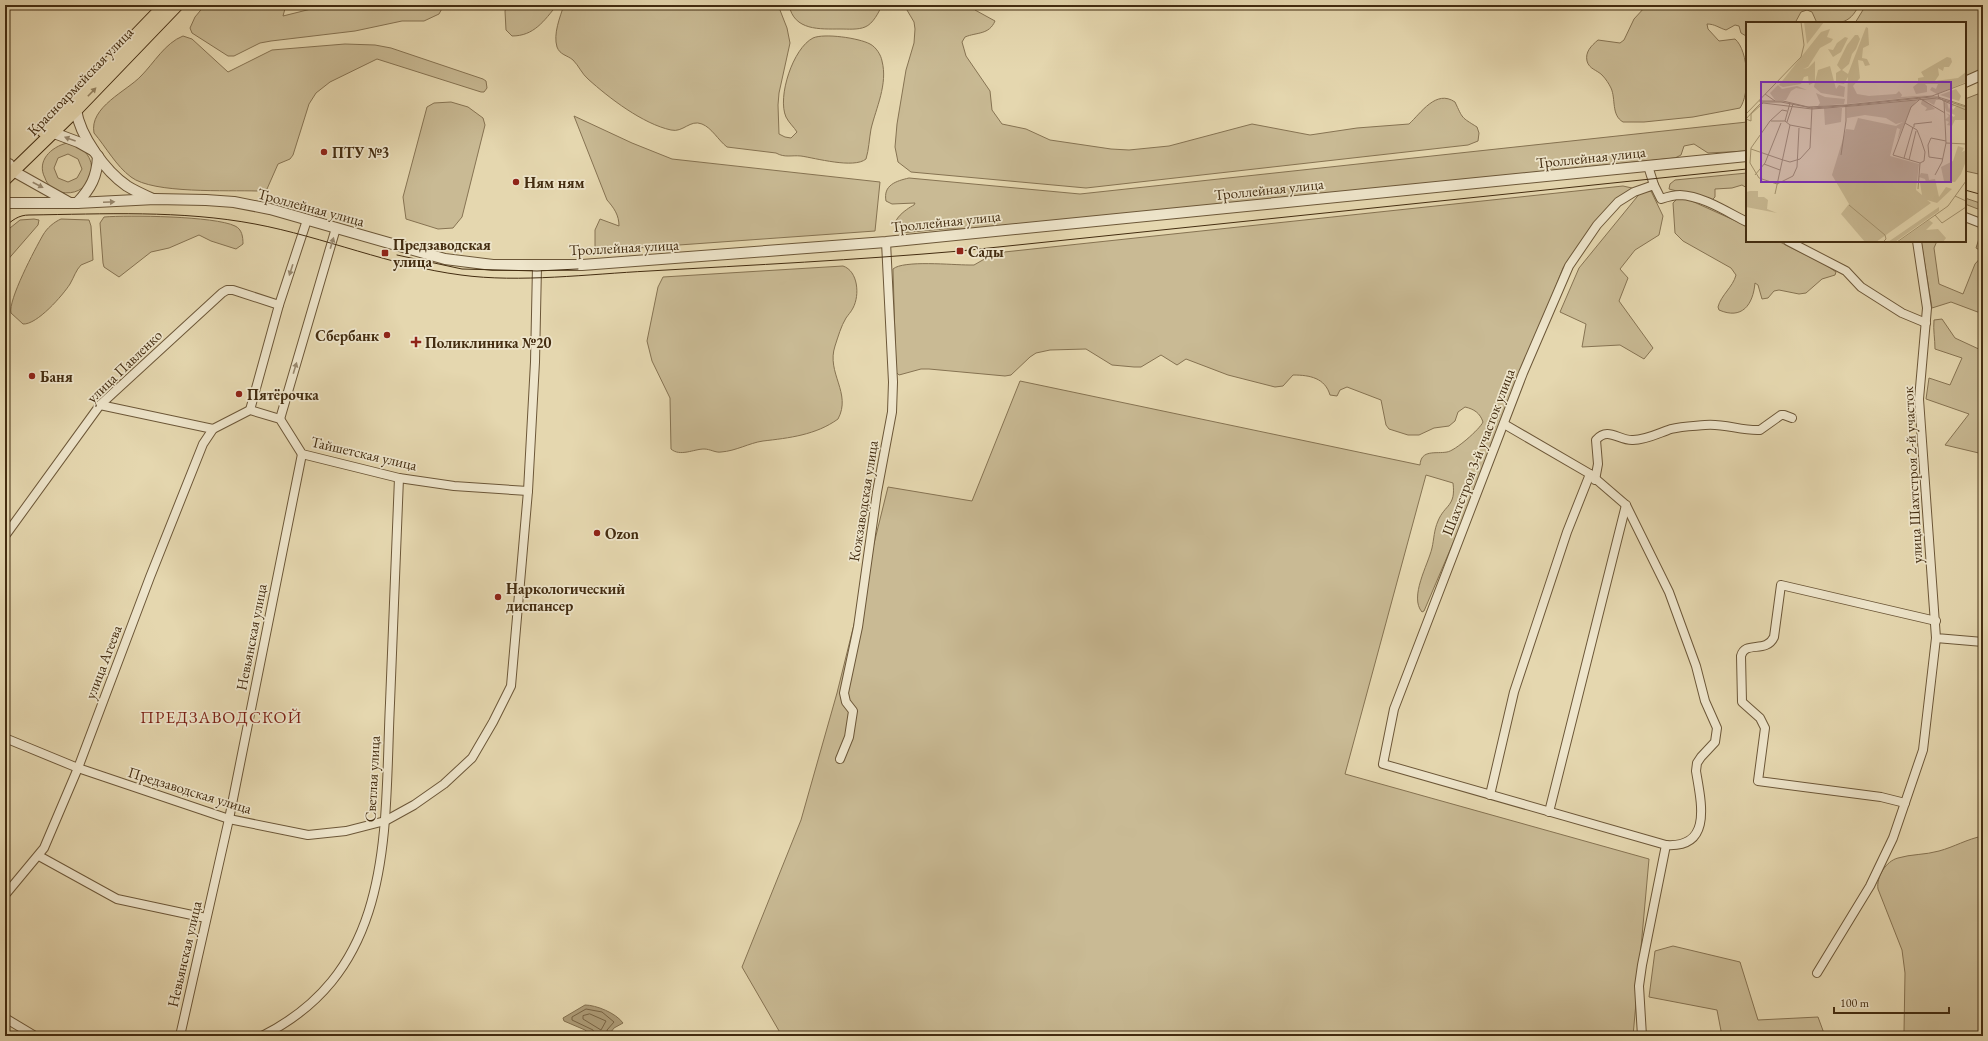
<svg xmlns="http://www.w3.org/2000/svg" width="1988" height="1041" font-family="'EB Garamond',serif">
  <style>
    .green { fill: #c9ba94; stroke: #867352; fill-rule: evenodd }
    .water { fill: #ae9d79; stroke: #83704f }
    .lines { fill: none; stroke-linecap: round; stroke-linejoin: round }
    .shore { stroke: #786444; stroke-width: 1 }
    .minor-casing { stroke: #6c5738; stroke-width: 10 }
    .tertiary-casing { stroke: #6c5738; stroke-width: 12 }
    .primary-casing { stroke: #432c10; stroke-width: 14 }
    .minor { stroke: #eee5cb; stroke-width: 8 }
    .tertiary { stroke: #eee5cb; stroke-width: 10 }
    .primary { stroke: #e5d7af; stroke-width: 12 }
    .tram { stroke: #432c10; stroke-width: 1 }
    .oneway { fill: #948260 }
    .oneway2 { fill: #98886e }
    .poi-dot { fill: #8f2418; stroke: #eee5cb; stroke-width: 1.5 }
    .labels { text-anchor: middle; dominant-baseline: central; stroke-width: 3.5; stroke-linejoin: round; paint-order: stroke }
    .street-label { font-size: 15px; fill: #432c10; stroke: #eee5cb }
    .poi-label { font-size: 15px; font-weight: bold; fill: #432c10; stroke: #eee5cb; text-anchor: start }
    .quarter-label { font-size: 17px; letter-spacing: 1px; fill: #7a1f14; stroke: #eee5cb }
    .inset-road { fill: none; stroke: #a4936f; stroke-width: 1 }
    .view { fill: #7b2cbf; fill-opacity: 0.15; stroke: #7b2cbf; stroke-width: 2 }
    .inset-edge { fill: none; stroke: #432c10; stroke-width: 2 }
  </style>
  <rect width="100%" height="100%" fill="#e5d7af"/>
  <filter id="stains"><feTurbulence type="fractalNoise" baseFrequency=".005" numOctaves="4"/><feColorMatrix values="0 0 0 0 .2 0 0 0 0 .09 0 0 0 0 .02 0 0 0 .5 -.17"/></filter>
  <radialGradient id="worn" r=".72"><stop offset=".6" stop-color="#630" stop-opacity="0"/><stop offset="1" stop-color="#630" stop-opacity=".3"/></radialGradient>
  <!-- green -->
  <g class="green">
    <polygon points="205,5 286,5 283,16 327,5 444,5 439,14 424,21 402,21 355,31 271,41 260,43 234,56 228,56 192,33 190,28 195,17"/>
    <path d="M507,5h50c-13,16 -23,31 -45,31l-6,-6 -1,-19z"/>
    <path d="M564,5h214l9,23 3,15 -11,50 -1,12 1,29 6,3 6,1 6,-6c-3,-5 -8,-9 -11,-15 -9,-20 7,-69 27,-79 11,-5 46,0 57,6 6,3 11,11 12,17 6,23 -6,47 -11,68 -2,11 -2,20 -5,30 -12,10 -51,-1 -65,-3 -10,-1 -16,2 -25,-3l-49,-6c-9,-7 -15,-19 -25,-23 -12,-5 -19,9 -31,6 -28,-6 -62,-32 -83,-51 -6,-5 -9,-13 -15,-19 -6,-5 -13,-5 -16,-13 -4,-13 3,-30 7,-42z"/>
    <path d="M789,5h93c-3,7 -9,19 -17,22 -7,3 -17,2 -25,2 -20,0 -46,2 -51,-24z"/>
    <path d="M904,5h70l1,5 20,11c-6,14 -18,11 -30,16l-3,5 4,14 24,35 2,19 10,14 24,5 24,11 61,9 18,1 40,-4 83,-22 58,11 47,-7 52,-4c12,-11 27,-35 46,-22 8,17 6,15 22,25l2,6 -1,8 -10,4 -382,43 -175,-16 -13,-10 -3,-15 2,-23 9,-54 8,-27 1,-14 -1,-7z"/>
    <path d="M1645,5h214c-10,21 -21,18 -42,18l-5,-11 -5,-2 -6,2 -6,11h-48l-1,13 -5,-3 -2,-7 -4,-1 -9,5c-7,-2 -11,-6 -19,-6l1,5 11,12 16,-2c14,12 15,55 5,69l-47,9 -49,5h-21c-12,-7 -7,-23 -12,-34 -2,-4 -5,-9 -9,-13 -5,-5 -13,-6 -15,-14 -2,-9 4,-15 11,-21l22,3 4,-3 10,-21 11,-12z"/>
    <polygon points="1866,5 1983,5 1983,71 1965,78 1965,23 1855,23"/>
    <path d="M183,36l9,3 36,33 44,-22 73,-6 30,1 16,3 92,31 3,2 1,7 -3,4h-3l-104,-33 -47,23 -14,11 -7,11 -16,51 -3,4 -12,5 -11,25 -10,2c-29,-1 -104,3 -126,-14 -15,-11 -25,-30 -37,-44 -5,-26 33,-42 47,-57 13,-13 24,-33 42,-40z"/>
    <polygon points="1983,92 1983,175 1965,171 1965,99"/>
    <polygon points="451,102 468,107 483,118 485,125 462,217 453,228 438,229 406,219 403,197 427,107 434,103"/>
    <path d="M574,116l58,27 40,16 208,23 -5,49 -280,20v-21l5,-11 19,7c0,-11 -5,-18 -12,-26z"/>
    <path d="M1747,122v29l-39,2 -14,-9 -10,2 -3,9 -6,3 -698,71h-33l-44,4c-15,-9 6,-24 14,-28l1,-2 -23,1 -6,-3c-3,-16 10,-20 23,-23l171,16z"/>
    <path d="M67,143c39,7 28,57 -7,49 -6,-2 -13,-7 -15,-14 -9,-17 6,-31 22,-35zM68,154l10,5 4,10 -5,9 -9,4 -10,-4 -4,-10 4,-10z"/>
    <polygon points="1747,173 1747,188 1742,185 1732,188 1715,189 1715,197 1712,200 1669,189 1670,184 1675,180"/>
    <path d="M1623,186l9,2 -1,3 -14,7 -20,21 -34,49 -89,226 -50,117 -2,1c-13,-15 6,-47 10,-64 2,-9 2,-18 6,-27 7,-17 18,-14 15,-38l-27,-8 -81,299 304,85 -16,177h-851l-40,-69 59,-147 36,-127 51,-206 84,14 48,-120 400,84c1,-16 16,-11 27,-13 8,-1 33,-23 36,-30 -3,-9 -9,-13 -18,-15l-7,5 -3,9 -6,5 -15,2 -15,7h-11l-19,-6 -3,-4 -5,-25 -34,-13 -7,3 -3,6 -7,-1c-5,-17 -20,-20 -37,-20l-10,11 -8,1 -47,-12 -42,-16 -9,6 -16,-10 -20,12h-7l-22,-2 -26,-16 -36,1 -14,3 -6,4 -19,18 -6,1 -76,-7h-8l-22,6 -3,-3 -3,-103c10,-9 60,-4 76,-4h5l21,-12z"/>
    <polygon points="1651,191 1663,216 1659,235 1635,250 1620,269 1628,278 1619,301 1653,348 1644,359 1620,345 1582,347 1586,324 1560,312 1579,268 1641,192"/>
    <path d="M1685,198l62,28v15h31l48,24 10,7 -1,3 -13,4 -16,14 -7,1 -20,-4 -5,1 -6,7 -6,1 -4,-14 -3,-2c-2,22 -13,37 -36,27l-1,-3c3,-12 15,-20 18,-32l-5,-7 -48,-27 -8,-8 -2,-30 4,-4z"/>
    <polygon points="1965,198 1983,204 1983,211 1965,204"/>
    <path d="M104,217c24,-2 111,-1 131,9 7,3 8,11 8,18l-7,5 -25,-8 -12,-6 -30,13 -18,4 -32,25 -15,-10 -1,-4 -3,-40z"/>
    <polygon points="34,219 39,220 38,225 5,263 5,232 20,220"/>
    <path d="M61,219l28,1 2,6 2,34 -12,5c-5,5 -7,12 -11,19 -7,11 -33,41 -47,40l-12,-11c-3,-13 24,-64 32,-78 4,-7 11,-13 18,-16z"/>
    <polygon points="1983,226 1983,252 1976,248"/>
    <polygon points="1921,241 1937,241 1934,248 1939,284 1963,294 1975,264 1983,255 1983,314 1951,302 1932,308"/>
    <path d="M843,266c15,5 17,29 10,42 -2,4 -5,7 -7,10 -5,8 -8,19 -11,28 -9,27 17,47 3,73 -22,16 -49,19 -75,22 -14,2 -27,10 -42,11 -5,1 -11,-3 -17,-3 -10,0 -24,8 -33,0l-1,-51 -18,-37 -5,-20 11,-54 5,-10z"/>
    <path d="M1942,319l13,19 28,13v103l-38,-9 24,-31 -43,-15 3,-21 21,7 12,-27 -27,-9c0,-10 -2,-19 -1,-29z"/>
    <path d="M1983,836v200h-76l-3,-4 1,-59 -3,-23 -24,-61c-2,-12 8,-28 20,-31 13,-4 27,-3 41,-7 15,-4 28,-12 44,-15z"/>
    <polygon points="1673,946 1740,962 1758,1020 1818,1017 1825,1036 1722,1036 1717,1010 1649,997 1655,951"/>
  </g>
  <!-- water -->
  <path class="water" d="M585,1005c11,0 31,8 38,18l-9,5 -3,4 1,4h-20l-7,-6 -21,-9 -1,-3z"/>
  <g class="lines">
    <!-- shore -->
    <g class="shore">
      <polygon points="590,1014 606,1021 601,1030 583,1019 583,1016"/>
      <polyline points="595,1036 593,1030 572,1020 572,1017 586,1009 602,1012 614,1022 607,1030 608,1036"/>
    </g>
    <defs>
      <g id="minor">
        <path d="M1648,166l6,19 7,14c6,-2 12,-4 19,-4 23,1 47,17 67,27"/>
        <polyline points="1965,217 1983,224"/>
        <polyline points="1788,241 1846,271 1861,287 1902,313 1926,323"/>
        <polyline points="1917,241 1927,308 1919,399 1936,638 1983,642"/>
        <polyline points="100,405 213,429 250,410 280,419 302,454 399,478 454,486 528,491"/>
        <polyline points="250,410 279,305 307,220"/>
        <polyline points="280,419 336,228"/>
        <path d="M1504,424l86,50 36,31 43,87 27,74 9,35 12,27 -2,14 -14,15 -4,6 -1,8c5,31 17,77 -30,74"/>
        <path d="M1595,480l3,-16 -2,-24c12,-14 23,1 37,0 13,0 26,-7 38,-11 11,-3 23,-3 34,-4 19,-2 36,6 55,5l21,-15h3l8,3"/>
        <polyline points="5,536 100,405 222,293 227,290 233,290 279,305"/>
        <polyline points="5,738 78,768 229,819 308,835 346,831 385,821 414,805 444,784 472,758 493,722 511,686 528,491 535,362 537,266"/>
        <polyline points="840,759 849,737 853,711 846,702 844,693 858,627 877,492 892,412 893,382 886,242"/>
        <polyline points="1490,795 1514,692 1567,532 1590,474"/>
        <path d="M1905,803l-24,-6 -123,-16 7,-53 -5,-10 -18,-16 -1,-46c4,-16 25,-2 33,-19l7,-52 155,36"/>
        <polyline points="1549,812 1626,505"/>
        <polyline points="39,856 117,899 206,918"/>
        <polyline points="5,895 44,848 78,768 150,577 203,444 213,429"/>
        <polyline points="1817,973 1870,886 1893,838 1923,750 1936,638"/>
        <polyline points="5,1018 35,1036"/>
        <polyline points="180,1036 229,819 302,454"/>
        <path d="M262,1036c134,-67 122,-205 128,-333 3,-75 6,-150 9,-225"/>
        <polyline points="1642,1036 1639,986 1642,965 1666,845 1383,764 1394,709 1523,373 1569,266 1597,225 1618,202 1634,192 1654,185"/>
      </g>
      <g id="tertiary">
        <polyline points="1965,82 1983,74"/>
        <path d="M76,110c4,26 29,61 51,76 8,5 17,9 26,13"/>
        <polyline points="46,130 78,142 94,151"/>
        <polyline points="9,164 13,171 70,203"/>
        <polyline points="5,203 77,203 155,199 206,200 234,202 270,209 445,259 493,265 582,265 886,242 1747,156"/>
        <path d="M77,203c14,-15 20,-26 21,-47"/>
      </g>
      <g id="primary">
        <polyline points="43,131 165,5"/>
        <polyline points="5,179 76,110 177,5"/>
      </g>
    </defs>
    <!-- minor casing -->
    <use href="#minor" class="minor-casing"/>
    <!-- tertiary casing -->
    <use href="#tertiary" class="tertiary-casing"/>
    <!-- primary casing -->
    <use href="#primary" class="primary-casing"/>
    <!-- minor -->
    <use href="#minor" class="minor"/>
    <!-- tertiary -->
    <use href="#tertiary" class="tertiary"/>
    <!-- primary -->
    <use href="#primary" class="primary"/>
    <!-- tram -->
    <g class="tram">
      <polyline points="1965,190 1983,195"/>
      <path d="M5,227c7,-7 14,-12 24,-12 75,-1 152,-5 226,9 69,13 136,42 206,51 58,8 129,-1 188,-4 104,-6 207,-11 311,-20l787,-82"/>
      <polyline points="397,255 462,269 537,271 578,269"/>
    </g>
  </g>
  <!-- one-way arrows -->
  <defs><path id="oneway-solid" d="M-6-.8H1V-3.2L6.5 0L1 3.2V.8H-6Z"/></defs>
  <use class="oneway" href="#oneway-solid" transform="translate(92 92) rotate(-46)"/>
  <g class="oneway2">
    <use href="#oneway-solid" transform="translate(70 139) rotate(-160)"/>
    <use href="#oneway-solid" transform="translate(38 185) rotate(28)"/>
    <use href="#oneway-solid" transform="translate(109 202) rotate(-3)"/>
    <use href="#oneway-solid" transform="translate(332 243) rotate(-73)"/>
    <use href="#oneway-solid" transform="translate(291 270) rotate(108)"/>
    <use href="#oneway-solid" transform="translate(295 368) rotate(-73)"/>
  </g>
  <!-- markers -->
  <g class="poi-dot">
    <circle cx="324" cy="152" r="4"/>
    <circle cx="516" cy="182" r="4"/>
    <rect x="956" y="247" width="8" height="8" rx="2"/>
    <rect x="381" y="249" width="8" height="8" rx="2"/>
    <circle cx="387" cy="335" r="4"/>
    <path d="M414 336h4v4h4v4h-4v4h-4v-4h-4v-4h4z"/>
    <circle cx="32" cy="376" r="4"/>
    <circle cx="239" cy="394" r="4"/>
    <circle cx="597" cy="533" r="4"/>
    <circle cx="498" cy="597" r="4"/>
  </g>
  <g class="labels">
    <!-- street labels -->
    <g class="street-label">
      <text transform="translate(80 81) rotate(-46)">Красноармейская улица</text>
      <text transform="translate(1591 157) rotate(-6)">Троллейная улица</text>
      <text transform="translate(1269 189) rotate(-6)">Троллейная улица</text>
      <text transform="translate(311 207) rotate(15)">Троллейная улица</text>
      <text transform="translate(946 221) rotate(-6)">Троллейная улица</text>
      <text transform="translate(624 247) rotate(-3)">Троллейная улица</text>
      <text transform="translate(124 366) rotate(-44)">улица Павленко</text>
      <text transform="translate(1478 452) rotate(-69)">Шахтстроя 3-й участок улица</text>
      <text transform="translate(364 453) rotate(13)">Тайшетская улица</text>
      <text transform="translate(1912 475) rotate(-93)">улица Шахтстроя 2-й участок</text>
      <text transform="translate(863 501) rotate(-81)">Кожзаводская улица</text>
      <text transform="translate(251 637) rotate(-79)">Невьянская улица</text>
      <text transform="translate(103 662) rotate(-69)">улица Агеева</text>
      <text transform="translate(372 779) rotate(-87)">Светлая улица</text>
      <text transform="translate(190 790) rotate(17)">Предзаводская улица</text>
      <text transform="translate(184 954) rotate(-77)">Невьянская улица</text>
    </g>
    <!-- poi labels -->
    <g class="poi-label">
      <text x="332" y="152">ПТУ №3</text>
      <text x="524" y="182">Ням ням</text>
      <text x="393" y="244">Предзаводская<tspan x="393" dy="17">улица</tspan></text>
      <text x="968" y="251">Сады</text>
      <text x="379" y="335" text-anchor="end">Сбербанк</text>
      <text x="425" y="342">Поликлиника №20</text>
      <text x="40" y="376">Баня</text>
      <text x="247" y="394">Пятёрочка</text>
      <text x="605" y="533">Ozon</text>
      <text x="506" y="588">Наркологический<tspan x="506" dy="17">диспансер</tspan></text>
    </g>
    <!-- quarter labels -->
    <g class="quarter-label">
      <text x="221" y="717">ПРЕДЗАВОДСКОЙ</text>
    </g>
  </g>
  <!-- overview -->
  <g transform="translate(1746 22)">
    <rect width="220" height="220" fill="#e5d7af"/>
    <path d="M58,0h20l-17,22zM120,5l2,1 1,17 -6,3 -1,10 5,1 3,6 -5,1 -2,-5 -5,-1 2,18 -7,8 4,8 12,2 27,-2 3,-3 3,4 -1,2 33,-2 -87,9 1,-27 -4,7 -8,-1v-10l5,-3 -4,-5 10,-20 8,-10h3l2,4 -4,10 -4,5 -3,10 -7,6 6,4zM84,7l-3,8 6,2 -2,3 -11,6 -12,19 -5,2 5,-1 7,-7v21l3,-12 12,-4 6,23 3,-4 6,2 -1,10 -23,-4 -7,-6 1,-5 -6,3 -1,-9 -4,1 -3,7 -18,3 -4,-2 42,-53zM99,15l3,1 -7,14 -8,5 -5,-8 5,1 4,-7zM201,35l4,1 1,4 -3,5h-5l-1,4 -5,-3 1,7 -4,6 23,-3 8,-6v10l-29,12 -7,-4 2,-3 4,2 2,-5h-13l2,2v6l-11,2 -3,-7 5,-4v-5l6,-1 -3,-5zM32,63l4,4 15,-3 10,4 -11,-2 -5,3 -5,9h-11l-5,-7zM210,67l5,7 -2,5 -19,-6zM70,71l9,4 20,2 -1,5 -26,2 2,-3zM189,76l6,2h-5l-2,5 -9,-5 10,9 -10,2 2,-3 -6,-4 1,-5zM171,78l-6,8 -14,33 3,-12 -3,-1 -7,28 29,8 -3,26 6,5 -2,-12 6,-1 -1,-3 -6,-2 2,-4 7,1 1,6 6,-1 4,18 7,-10 6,2 -15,14 -10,-3 4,3 -55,39h-11l-24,-28 8,-10 -17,-29 14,-46 8,1 4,-12 38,8 7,-4 -7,2 -10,-6 -21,-3 -18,3v-11zM200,78l20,7v13h-11l-3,6 -5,-1 2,-3 -4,-2 4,-4 -3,-3 8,4 1,-2 -9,-4 -2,-8 3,-1 2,8 2,-6 5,1 -4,2 1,3 4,-5zM78,86h18l-1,14 -16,3zM212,124l6,2 -2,4 4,-2v11l-5,13 -6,8 -11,-1 -3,-14 12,-6zM4,169h8v6h6l4,3 -1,9 10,4 -31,-6v-15zM193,185v4l-44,31h-7zM183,198l4,3 -7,7 12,-1 8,9 -3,4h-45z" fill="#c9ba94"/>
    <path class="inset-road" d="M19,72l10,7M192,72l1,4 5,3 2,42 20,1M173,76l26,15M13,79h24l25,6 38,-2 86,-9 34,-13M198,79l22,9M220,84l-12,-4 -16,-5h-7l-77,8 -42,3 -31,-6h-18l-2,1 -6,6 -9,10 5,2v-7l12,-11 49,6 41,-3 84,-8 29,9M41,89l-5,-1 -12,11 -19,27 -1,15 9,15 18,6 16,-8 4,-9 2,-39M0,92l55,-57 3,-12 -3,-23M25,99h14l5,4 21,4M39,99l5,-18M41,100l6,-18M159,101l12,7 4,10 4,12 -1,9 -4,2M168,105v-3l18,-2M5,127l32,11 7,2 10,-3 10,-11 2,-41M95,133l5,-34v-16M158,136l9,-31M197,137l-14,-2 -1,-12 3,-7 15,3M163,138l7,-29M18,142l16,6M9,153l10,-12 16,-40M189,153l7,-13 4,-19M172,167l2,-26 -27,-8 18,-48 8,-7M29,172l15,-69M209,174l11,5M103,183l36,30 1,4 -3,3M189,193l7,8 24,-16M151,220l51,-36 18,-25"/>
    <path class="view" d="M15,60h190v100h-190z"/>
    <rect width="220" height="220" class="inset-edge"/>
  </g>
  <!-- margin -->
  <rect width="1988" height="1041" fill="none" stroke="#e5d7af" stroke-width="20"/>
  <rect x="6" y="6" width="1976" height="1029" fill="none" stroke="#432c10" stroke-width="2"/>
  <rect x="10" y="10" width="1968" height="1021" fill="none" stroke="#432c10"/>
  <!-- scale -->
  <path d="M1834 1007v6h115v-6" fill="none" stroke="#432c10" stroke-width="2"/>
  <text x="1840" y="1007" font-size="12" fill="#432c10" stroke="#eee5cb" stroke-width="3" paint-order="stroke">100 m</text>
  <rect width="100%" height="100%" filter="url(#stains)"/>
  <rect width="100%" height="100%" fill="url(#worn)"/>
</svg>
